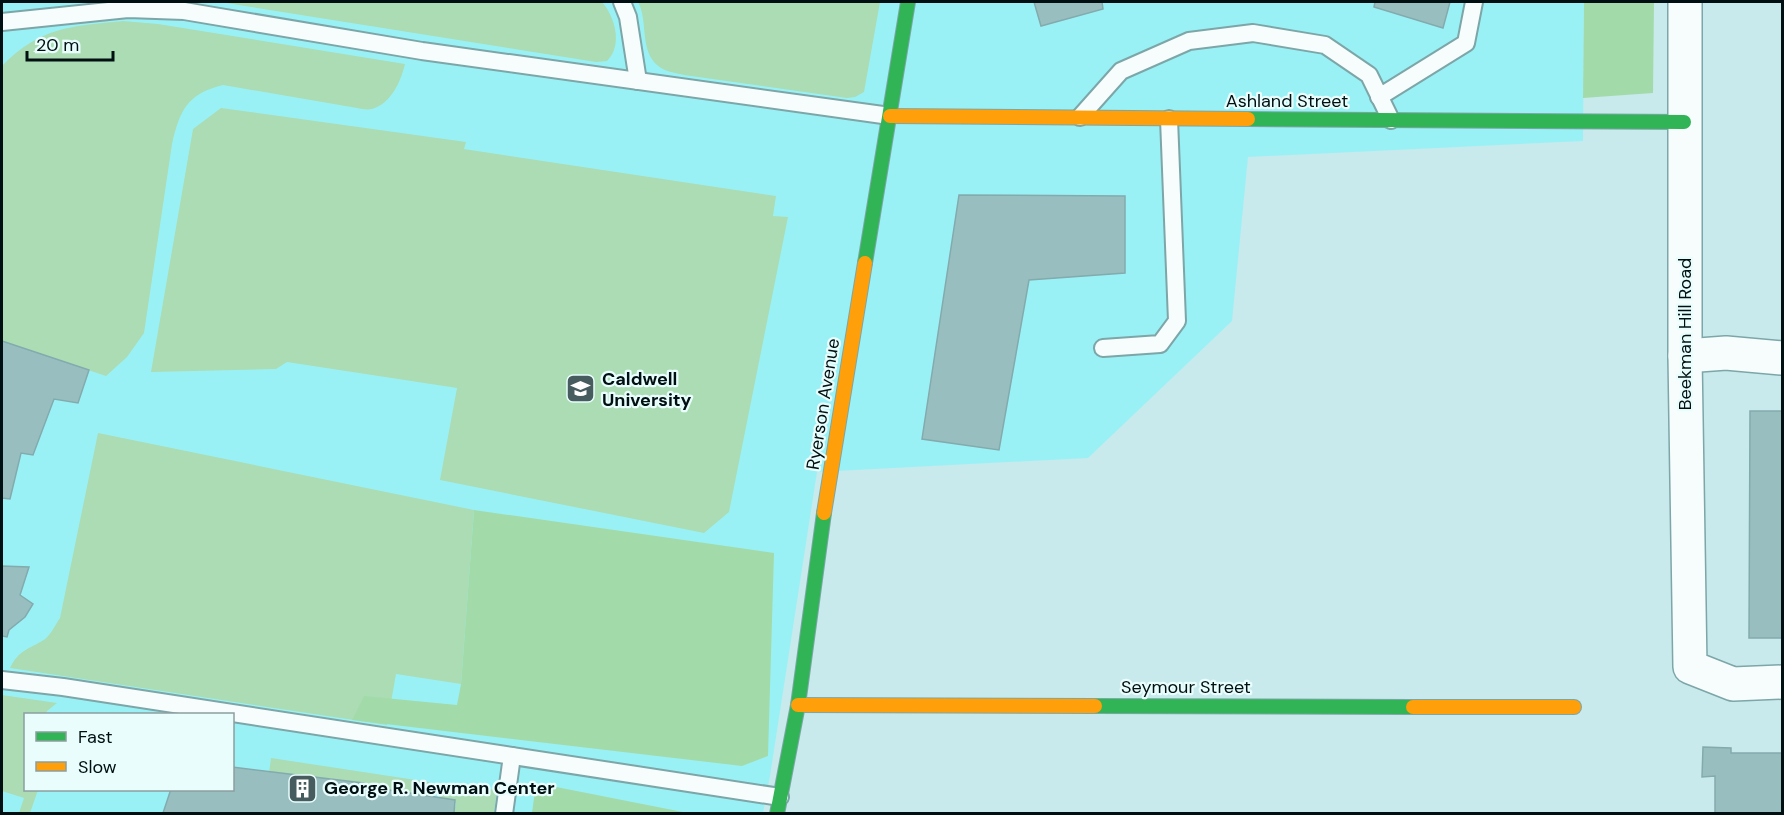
<svg xmlns="http://www.w3.org/2000/svg" width="1784" height="815" font-family="'DM Sans',sans-serif">
  <style>
    .built { fill: #9af1f5; fill-rule: evenodd }
    .green { fill: #abdcb4 }
    .forest { fill: #a2dba9 }
    .building { fill: #98bec0; stroke: #83abad; stroke-width: 1.5 }
    .lines { fill: none; stroke-linecap: round; stroke-linejoin: round }
    .lane-casing { stroke: #7ca6a8; stroke-width: 20 }
    .street-casing { stroke: #7ca6a8; stroke-width: 36 }
    .fast-casing { stroke: #7ca6a8; stroke-width: 16 }
    .slow-casing { stroke: #7ca6a8; stroke-width: 16 }
    .lane { stroke: #f7fcfc; stroke-width: 16 }
    .street { stroke: #f7fcfc; stroke-width: 33 }
    .fast { stroke: #30b455; stroke-width: 14 }
    .slow { stroke: #ff9f0a; stroke-width: 14 }
    .labels { text-anchor: middle; dominant-baseline: central; stroke-width: 4.5; stroke-linejoin: round; paint-order: stroke }
    .street-label { font-size: 18px; fill: #001012; stroke: #e9fdfd }
    .poi-label { font-size: 18px; font-weight: bold; fill: #001012; stroke: #e9fdfd; text-anchor: start }
  </style>
  <rect width="100%" height="100%" fill="#c8eaec"/>
  <!-- built -->
  <path class="built" d="M2,2h1582l-1,139 -335,16 -16,164 -144,137 -271,14 -47,304 -7,37 -761,1zM26,714h206v76h-206z"/>
  <!-- green -->
  <g class="green">
    <path d="M220,2h382c13,15 21,43 5,59l-11,1z"/>
    <path d="M638,2h242l-16,90 -9,5 -8,1 -163,-23c-7,-2 -17,-3 -23,-7 -23,-15 -12,-46 -23,-66z"/>
    <path d="M123,21l35,3 247,40c-4,17 -14,40 -33,45 -5,1 -11,0 -15,-1l-134,-23c-36,9 -43,25 -51,59l-28,189 -17,24 -21,19 -104,-35v-275c38,-39 69,-40 121,-45z"/>
    <polygon points="221,108 466,142 464,149 776,196 773,216 788,217 729,512 704,533 440,480 457,388 287,362 276,369 151,372 193,129"/>
    <path d="M98,433l376,77 -13,174 -65,-10 -9,51 -377,-57c9,-18 17,-18 32,-27 8,-4 13,-16 18,-23z"/>
    <polygon points="2,695 57,703 47,711 46,714 26,714 26,790 38,790 30,813 19,813 24,798 2,791"/>
    <polygon points="271,758 429,782 426,800 363,786 362,783 269,773"/>
    <polygon points="441,783 497,790 494,813 454,813 456,803 439,801"/>
  </g>
  <!-- forest -->
  <g class="forest">
    <polygon points="1584,2 1654,2 1653,93 1583,98"/>
    <polygon points="474,510 774,553 768,756 742,766 352,720 364,696 457,705 461,684"/>
    <polygon points="536,783 688,813 532,813"/>
  </g>
  <!-- building -->
  <g class="building">
    <polygon points="1034,2 1102,2 1103,9 1041,26"/>
    <polygon points="1375,2 1450,2 1443,28 1374,7"/>
    <polygon points="959,195 1125,196 1125,273 1029,280 999,450 922,439"/>
    <polygon points="2,341 89,370 78,403 54,399 33,455 21,453 10,499 2,498"/>
    <polygon points="1750,411 1782,411 1782,638 1749,638"/>
    <polygon points="2,566 29,567 20,595 33,604 25,617 9,630 7,637 2,636"/>
    <polygon points="1703,747 1731,748 1731,753 1782,753 1782,813 1715,813 1715,776 1702,777"/>
    <polygon points="232,767 363,783 363,786 455,800 454,813 163,813 171,789 232,789"/>
  </g>
  <g class="lines">
    <defs>
      <g id="lane">
        <polyline points="622,2 628,17 638,81"/>
        <polyline points="2,22 128,9 184,11 422,51 890,116"/>
        <polyline points="1379,97 1466,43 1474,2"/>
        <polyline points="1080,117 1121,71 1189,41 1253,33 1325,45 1369,75 1391,120"/>
        <polyline points="1103,348 1160,344 1177,321 1169,119"/>
        <polyline points="2,680 63,687 780,797"/>
        <polyline points="504,814 512,756"/>
      </g>
      <g id="street">
        <polyline points="1685,2 1685,356 1690,667 1733,684 1782,682"/>
        <polyline points="1685,356 1726,353 1782,358"/>
      </g>
      <g id="fast">
        <polyline points="1248,119 1684,122"/>
        <polyline points="865,263 908,2"/>
        <polyline points="1095,706 1413,707"/>
        <polyline points="777,814 798,705 824,513"/>
      </g>
      <g id="slow">
        <polyline points="890,116 1248,119"/>
        <polyline points="824,513 865,263"/>
        <polyline points="798,705 1095,706"/>
        <polyline points="1413,707 1574,707"/>
      </g>
    </defs>
    <!-- lane casing -->
    <use href="#lane" class="lane-casing"/>
    <!-- street casing -->
    <use href="#street" class="street-casing"/>
    <!-- fast casing -->
    <use href="#fast" class="fast-casing"/>
    <!-- slow casing -->
    <use href="#slow" class="slow-casing"/>
    <!-- lane -->
    <use href="#lane" class="lane"/>
    <!-- street -->
    <use href="#street" class="street"/>
    <!-- fast -->
    <use href="#fast" class="fast"/>
    <!-- slow -->
    <use href="#slow" class="slow"/>
  </g>
  <!-- icons -->
  <defs>
    <symbol id="university-square" viewBox="-11 -11 22 22"><rect x="-9" y="-9" width="18" height="18" rx="4" fill="#465c5e" stroke="#e9fdfd"/><path d="M0-5L7-2L0 1L-7-2ZM-4 1L0 2.5L4 1V4Q0 6-4 4Z" fill="#fff"/></symbol>
    <symbol id="building-square" viewBox="-11 -11 22 22"><rect x="-9" y="-9" width="18" height="18" rx="4" fill="#465c5e" stroke="#e9fdfd"/><path d="M-4-6H4V6H1V3H-1V6H-4ZM-2.5-4.3h1.7v1.8h-1.7ZM.8-4.3h1.7v1.8H.8ZM-2.5-1h1.7V.8h-1.7ZM.8-1h1.7V.8H.8Z" fill="#fff"/></symbol>
  </defs>
  <g fill-rule="evenodd">
    <use href="#university-square" x="564" y="372" width="33" height="33"/>
    <use href="#building-square" x="286" y="772" width="33" height="33"/>
  </g>
  <g class="labels">
    <!-- street labels -->
    <g class="street-label">
      <text x="1287" y="101">Ashland Street</text>
      <text transform="translate(1685 334) rotate(-90)">Beekman Hill Road</text>
      <text transform="translate(823 404) rotate(-81)">Ryerson Avenue</text>
      <text x="1186" y="687">Seymour Street</text>
    </g>
    <!-- poi labels -->
    <g class="poi-label">
      <text x="602" y="379">Caldwell<tspan x="602" dy="21">University</tspan></text>
      <text x="324" y="788">George R. Newman Center</text>
    </g>
  </g>
  <!-- border -->
  <rect width="1784" height="815" fill="none" stroke="#001012" stroke-width="6"/>
  <!-- legend -->
  <rect x="24" y="713" width="210" height="78" fill="#e9fdfd" stroke="#8c9e9f" stroke-width="1.5"/>
  <rect x="36" y="732" width="30" height="9" fill="#30b455" stroke="#8c9e9f" stroke-width="1.5"/>
  <text x="78" y="743" font-size="18" fill="#001012">Fast</text>
  <rect x="36" y="762" width="30" height="9" fill="#ff9f0a" stroke="#8c9e9f" stroke-width="1.5"/>
  <text x="78" y="773" font-size="18" fill="#001012">Slow</text>
  <!-- scale -->
  <path d="M27 51v9h86v-9" fill="none" stroke="#001012" stroke-width="3"/>
  <text x="36" y="51" font-size="18" fill="#001012" stroke="#e9fdfd" stroke-width="4.5" paint-order="stroke">20 m</text>
</svg>
